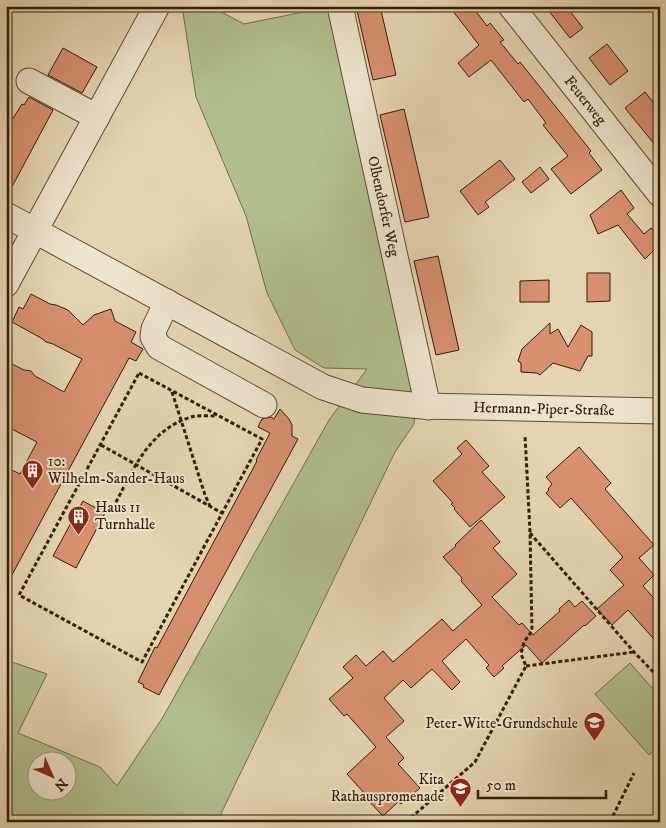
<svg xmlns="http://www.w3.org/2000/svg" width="666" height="828" font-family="'IM FELL DW Pica',serif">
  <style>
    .green { fill: #b1be8e; stroke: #726e4a; fill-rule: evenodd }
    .building { fill: #d8906f; stroke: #331d07 }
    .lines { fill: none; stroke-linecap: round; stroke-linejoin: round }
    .minor-casing { stroke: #5f4b32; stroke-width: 27 }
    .path { stroke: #331d07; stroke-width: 3; stroke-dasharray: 4 2.5; stroke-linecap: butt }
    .minor { stroke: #ede4cd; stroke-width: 25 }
    .labels { text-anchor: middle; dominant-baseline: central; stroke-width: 4; stroke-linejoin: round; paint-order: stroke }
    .street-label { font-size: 15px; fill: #331d07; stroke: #ede4cd }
    .poi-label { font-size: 15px; fill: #331d07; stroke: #ede4cd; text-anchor: start }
  </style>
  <rect width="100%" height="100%" fill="#e4d5b2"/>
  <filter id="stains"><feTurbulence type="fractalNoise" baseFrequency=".004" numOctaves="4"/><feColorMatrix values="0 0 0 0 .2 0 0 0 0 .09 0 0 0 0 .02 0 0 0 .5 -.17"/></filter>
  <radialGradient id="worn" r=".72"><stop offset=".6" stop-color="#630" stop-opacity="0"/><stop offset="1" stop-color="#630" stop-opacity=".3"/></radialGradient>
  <!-- green -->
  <g class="green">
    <path d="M182,6h28l34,18 84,-17 89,387 -3,30 -19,28 -178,370h-211v-162l41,14 -29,59 82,34 17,19 46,-69 166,-297 38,-51 -43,-1 -29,-18 -28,-57 -21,-77 -50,-119zM38,760h30v30h-30z"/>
    <polygon points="630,663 660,697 660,745 649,755 595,694"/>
  </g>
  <!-- building -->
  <g class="building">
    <polygon points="356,6 380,6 396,75 373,80"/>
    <polygon points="449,6 472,6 487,26 490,23 504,40 500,42 518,64 520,62 591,151 589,153 602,170 571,194 551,169 568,156 547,130 543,125 546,123 528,99 524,102 491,60 469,77 458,63 479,45"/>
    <polygon points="545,6 566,6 583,28 570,38"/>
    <polygon points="607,44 628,71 610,85 589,58"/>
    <polygon points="63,48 97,67 82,93 48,75"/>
    <polygon points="645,92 660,111 660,151 625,108"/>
    <polygon points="29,97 53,110 6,198 6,134 12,120 22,104 24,105"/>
    <polygon points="404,109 429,217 405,222 380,115"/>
    <polygon points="500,160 515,179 485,202 489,207 478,215 460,191"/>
    <polygon points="540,167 549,179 531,193 522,182"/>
    <polygon points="621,190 634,208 627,214 644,234 651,228 660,238 660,244 645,259 618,225 598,234 590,215"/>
    <polygon points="438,256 459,350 436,355 414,261"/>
    <polygon points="587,273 610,273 610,301 587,302"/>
    <polygon points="549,280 549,302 520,302 520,281"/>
    <polygon points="31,294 50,304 56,305 68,310 83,325 94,315 111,309 115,321 136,332 131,342 143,349 136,361 129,358 6,586 6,467 20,474 37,442 6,426 6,361 24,370 31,371 35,376 64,392 82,359 53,344 46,342 41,338 12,322 19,307 23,309"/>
    <polygon points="550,323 550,334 558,329 568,347 581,325 592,332 592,356 588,356 580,371 553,363 540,375 537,373 521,372 521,363 518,361 522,349"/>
    <polygon points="280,409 289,419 292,425 292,436 298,439 159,695 143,687 144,685 138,682 155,647 157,648 257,461 256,460 270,433 258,427 262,419 271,417 274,419"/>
    <polygon points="466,440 489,466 482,472 505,497 470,527 454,509 455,508 451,504 453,503 433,481 462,454 457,448"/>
    <polygon points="579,447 611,483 605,489 654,545 639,558 654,575 643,586 660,605 660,646 628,610 612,625 597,609 624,585 610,570 623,557 571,498 560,508 546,493 549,490 548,489 552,484 546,477"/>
    <polygon points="83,501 105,513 76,568 53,556"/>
    <polygon points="481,520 500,542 493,548 517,574 492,597 519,625 522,623 533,635 560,611 559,609 569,600 575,607 582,601 596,616 585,626 584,625 542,663 526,645 502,666 504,668 494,677 486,668 489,665 466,639 442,661 460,682 452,690 432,669 411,688 403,680 384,698 404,721 386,737 404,758 398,764 420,788 401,804 398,802 383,816 365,797 366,795 347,774 376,747 347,714 344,716 329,699 353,678 343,667 356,655 366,666 383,651 393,662 442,619 453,631 482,605 461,581 462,578 443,557 456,546 455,545"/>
  </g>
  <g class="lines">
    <defs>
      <g id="minor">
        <path id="s1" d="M340,6l88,401"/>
        <path id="s2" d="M511,6l149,188"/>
        <polyline points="29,81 97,117"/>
        <path id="s3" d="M6,215l317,172 39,13 60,6 238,5"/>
        <polyline points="6,284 157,6"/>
        <polyline points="167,302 154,329 153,337 159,347 264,405"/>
      </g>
    </defs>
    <!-- minor casing -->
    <use href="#minor" class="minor-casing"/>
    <!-- path -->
    <g class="path">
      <polygon points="139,373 262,439 142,662 19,595"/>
      <polyline points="172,392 205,495 210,506"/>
      <polyline points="101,445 222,513"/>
      <path d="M113,508c19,-36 35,-78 78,-91 7,-2 18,-1 26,-1"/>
      <polyline points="530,533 634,652 660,679"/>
      <polyline points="526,666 634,652"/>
      <polyline points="406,822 475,762 526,666 521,654 524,642 532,631 530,532 525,435"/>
      <polyline points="610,822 634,773"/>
    </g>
    <!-- minor -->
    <use href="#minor" class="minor"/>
  </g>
  <!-- icons -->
  <defs>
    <symbol id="building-pin" viewBox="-11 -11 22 30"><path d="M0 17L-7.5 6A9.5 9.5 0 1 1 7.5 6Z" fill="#8f2418" stroke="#ede4cd"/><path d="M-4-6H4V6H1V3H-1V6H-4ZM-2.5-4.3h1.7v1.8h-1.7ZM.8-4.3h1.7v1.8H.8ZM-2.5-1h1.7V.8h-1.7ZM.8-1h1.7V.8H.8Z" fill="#fff"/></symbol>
    <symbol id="school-pin" viewBox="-11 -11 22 30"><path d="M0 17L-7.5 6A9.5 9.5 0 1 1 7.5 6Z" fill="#8f2418" stroke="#ede4cd"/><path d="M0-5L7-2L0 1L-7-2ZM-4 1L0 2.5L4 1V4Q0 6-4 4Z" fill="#fff"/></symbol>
  </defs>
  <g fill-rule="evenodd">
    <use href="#building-pin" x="20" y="458" width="25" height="34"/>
    <use href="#building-pin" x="66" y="504" width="25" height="34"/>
    <use href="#school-pin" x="582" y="710" width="25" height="34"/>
    <use href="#school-pin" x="448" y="776" width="25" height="34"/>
  </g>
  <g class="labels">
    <!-- street labels -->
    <g class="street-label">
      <text stroke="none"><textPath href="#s2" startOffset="120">Feuerweg</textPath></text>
      <text stroke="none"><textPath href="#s1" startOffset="205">Olbendorfer Weg</textPath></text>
      <text stroke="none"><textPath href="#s3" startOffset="584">Hermann-Piper-Straße</textPath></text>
    </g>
    <!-- poi labels -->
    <g class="poi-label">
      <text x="48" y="461">10:<tspan x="48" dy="17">Wilhelm-Sander-Haus</tspan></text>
      <text x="95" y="507">Haus 11<tspan x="95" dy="17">Turnhalle</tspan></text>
      <text x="578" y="723" text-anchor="end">Peter-Witte-Grundschule</text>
      <text x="444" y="779" text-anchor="end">Kita<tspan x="444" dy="17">Rathauspromenade</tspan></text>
    </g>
  </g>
  <!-- margin -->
  <rect width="666" height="828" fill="none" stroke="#e4d5b2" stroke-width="25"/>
  <rect x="8" y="8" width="651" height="813" fill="none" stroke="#331d07" stroke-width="2.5"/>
  <rect x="12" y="12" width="641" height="803" fill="none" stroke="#331d07"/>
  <!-- north arrow -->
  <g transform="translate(52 776) rotate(135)"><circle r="24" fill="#ede4cd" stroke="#a3947e"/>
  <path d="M0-4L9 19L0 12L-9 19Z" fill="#8f2418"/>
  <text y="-8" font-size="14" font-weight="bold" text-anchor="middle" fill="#331d07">N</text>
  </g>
  <!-- scale -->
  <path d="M478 790v8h128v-8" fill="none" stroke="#331d07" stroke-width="2.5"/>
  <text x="486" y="790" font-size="15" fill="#331d07" stroke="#ede4cd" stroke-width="4" paint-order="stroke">50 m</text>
  <rect width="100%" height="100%" filter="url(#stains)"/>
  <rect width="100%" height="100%" fill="url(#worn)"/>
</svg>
